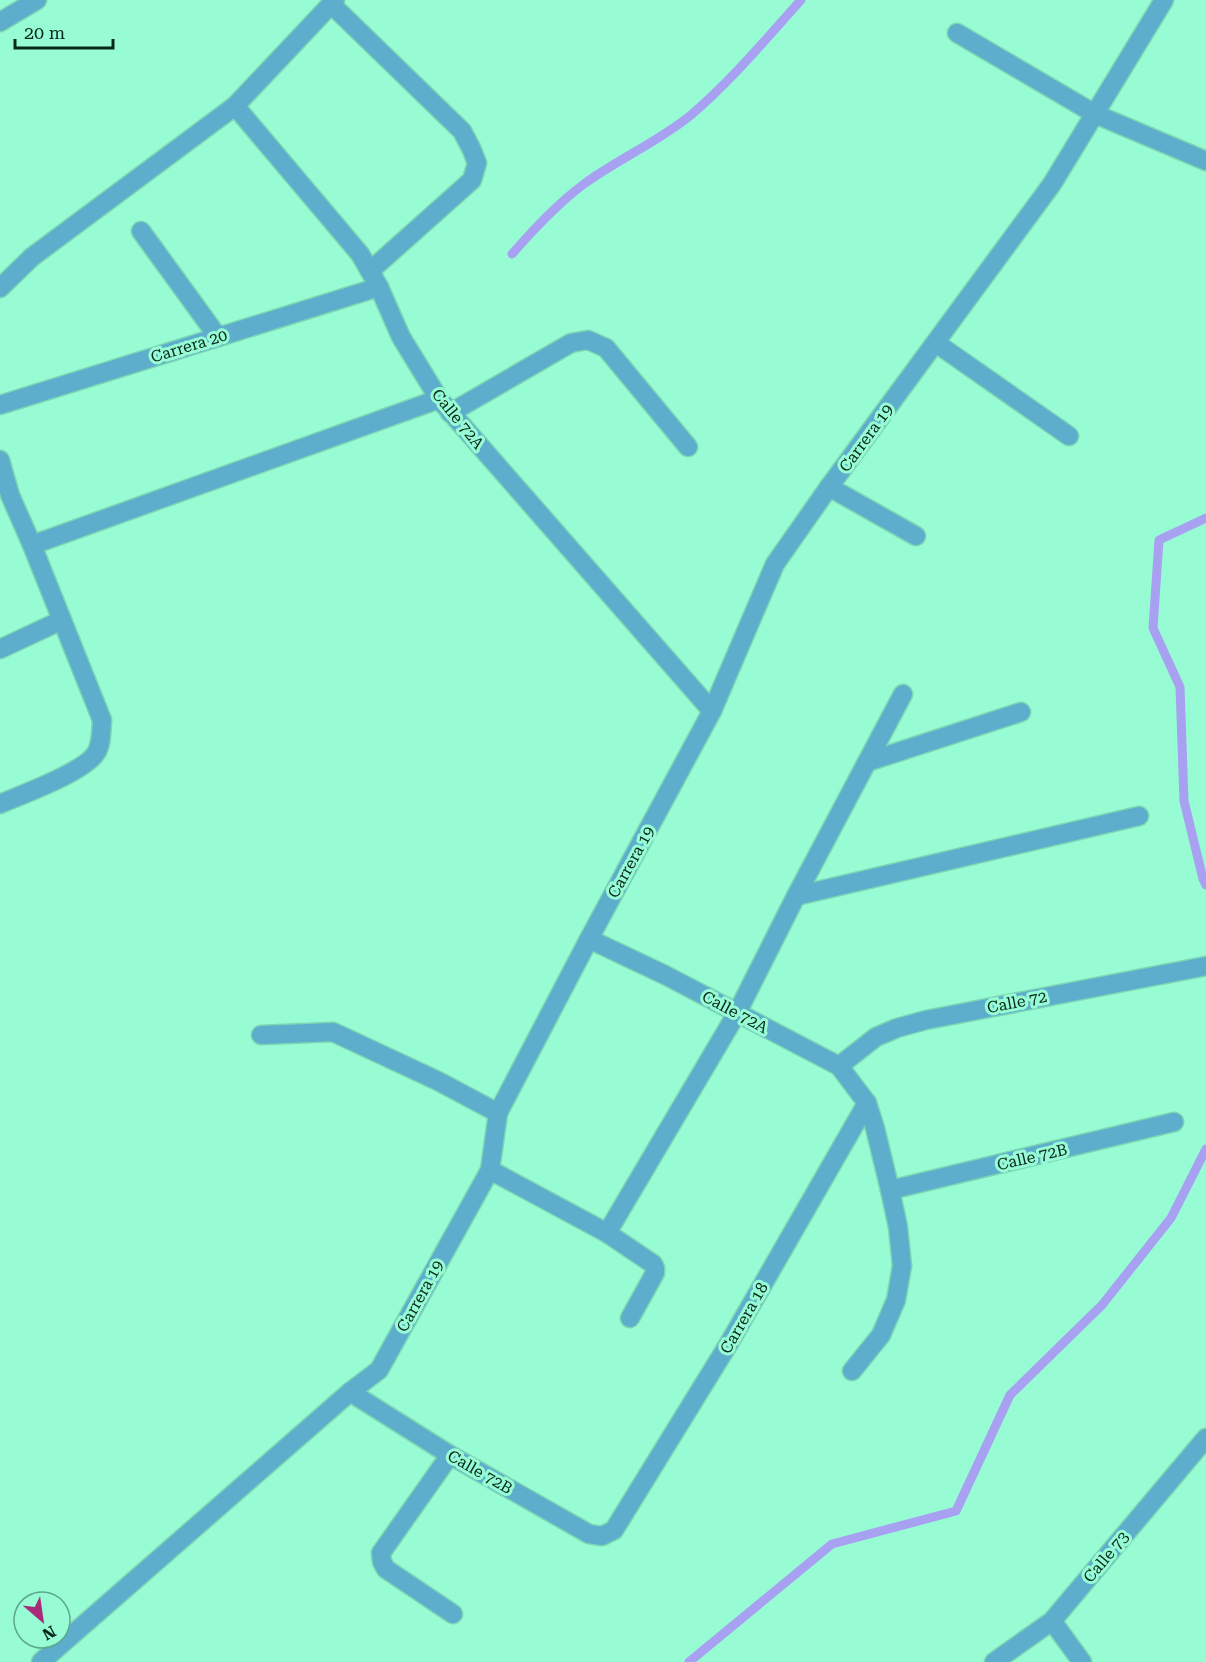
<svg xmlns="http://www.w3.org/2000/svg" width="1206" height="1662" font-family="'Roboto Serif',serif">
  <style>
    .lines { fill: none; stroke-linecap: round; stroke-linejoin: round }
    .stream { stroke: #a8a1f2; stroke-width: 9 }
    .minor-casing { stroke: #7dd6b3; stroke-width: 21 }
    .minor { stroke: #5dadcd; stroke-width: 18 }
    .labels { text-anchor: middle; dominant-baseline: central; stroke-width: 6; stroke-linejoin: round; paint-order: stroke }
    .street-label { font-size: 16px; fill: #07281d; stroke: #97fcd4 }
  </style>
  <rect width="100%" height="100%" fill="#97fcd4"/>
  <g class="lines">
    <!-- stream -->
    <g class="stream">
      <path d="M512,254c22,-25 45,-50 72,-70 34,-25 74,-42 107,-69 40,-34 75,-76 110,-115"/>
      <polyline points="1206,518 1159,540 1153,628 1180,687 1184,801 1203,879 1206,885"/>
      <polyline points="689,1662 832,1544 956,1511 1010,1395 1102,1305 1171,1218 1206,1149"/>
    </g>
    <defs>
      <g id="minor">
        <polyline points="331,4 462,131 471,148 477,163 472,180 370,271"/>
        <polyline points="0,22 37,0"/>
        <polyline points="957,33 1095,114 1206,161"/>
        <polyline points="235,106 360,254 379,287 401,337 439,399 712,711"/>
        <polyline points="141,231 218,337"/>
        <polyline points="0,288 32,257 235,106 335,0"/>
        <polyline points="936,343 1069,436"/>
        <polyline points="0,405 379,287"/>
        <polyline points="450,413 571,343 588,340 606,348 688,447"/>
        <polyline points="0,460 10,495 32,545 439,399"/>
        <polyline points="829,487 916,536"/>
        <polyline points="0,649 62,620"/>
        <polyline points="867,762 1021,712"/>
        <path d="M0,804c23,-10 84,-32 96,-51 6,-9 5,-22 6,-33l-70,-175"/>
        <polyline points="796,896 1139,816"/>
        <polyline points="589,939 665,975 839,1066 867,1103 875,1128 890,1190 898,1227 902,1266 896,1300 881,1335 852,1371"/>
        <polyline points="261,1035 333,1032 438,1081 498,1113"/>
        <polyline points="839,1066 876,1037 897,1028 926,1020 1206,966"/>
        <polyline points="490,1170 607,1233 653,1264 655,1268 655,1273 630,1318"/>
        <polyline points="890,1190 1174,1122"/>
        <polyline points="607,1233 737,1013 796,896 903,694"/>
        <polyline points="350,1392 450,1455 589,1534 602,1536 614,1530 728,1345 867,1103"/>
        <polyline points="450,1455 381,1553 382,1562 386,1569 453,1614"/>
        <polyline points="1052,1621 1082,1662"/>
        <polyline points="41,1662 350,1392 379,1370 490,1170 498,1113 589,939 712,711 775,564 829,487 1052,184 1164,0"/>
        <polyline points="994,1662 1052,1621 1206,1438"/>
      </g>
    </defs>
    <!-- minor casing -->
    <use href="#minor" class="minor-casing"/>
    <!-- minor -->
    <use href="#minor" class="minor"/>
  </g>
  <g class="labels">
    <!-- street labels -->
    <g class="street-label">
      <text transform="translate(189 346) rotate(-17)">Carrera 20</text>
      <text transform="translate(458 419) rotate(51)">Calle 72A</text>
      <text transform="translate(866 438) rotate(-54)">Carrera 19</text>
      <text transform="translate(631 862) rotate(-61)">Carrera 19</text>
      <text transform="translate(1017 1002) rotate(-11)">Calle 72</text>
      <text transform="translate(735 1012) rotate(28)">Calle 72A</text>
      <text transform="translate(1032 1157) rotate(-13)">Calle 72B</text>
      <text transform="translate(420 1296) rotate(-61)">Carrera 19</text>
      <text transform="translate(744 1318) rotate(-60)">Carrera 18</text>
      <text transform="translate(480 1472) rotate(30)">Calle 72B</text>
      <text transform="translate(1106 1557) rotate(-50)">Calle 73</text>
    </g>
  </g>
  <!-- north arrow -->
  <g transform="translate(42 1620) rotate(151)"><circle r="28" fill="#97fcd4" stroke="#5da78b" stroke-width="1.5"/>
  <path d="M0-4.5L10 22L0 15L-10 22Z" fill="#aa2b7a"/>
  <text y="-9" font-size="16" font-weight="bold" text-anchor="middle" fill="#07281d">N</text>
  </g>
  <!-- scale -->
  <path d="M15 39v9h98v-9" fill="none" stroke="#07281d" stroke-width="3"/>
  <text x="24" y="39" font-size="18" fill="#07281d" stroke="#97fcd4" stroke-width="4.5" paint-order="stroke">20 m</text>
</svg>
